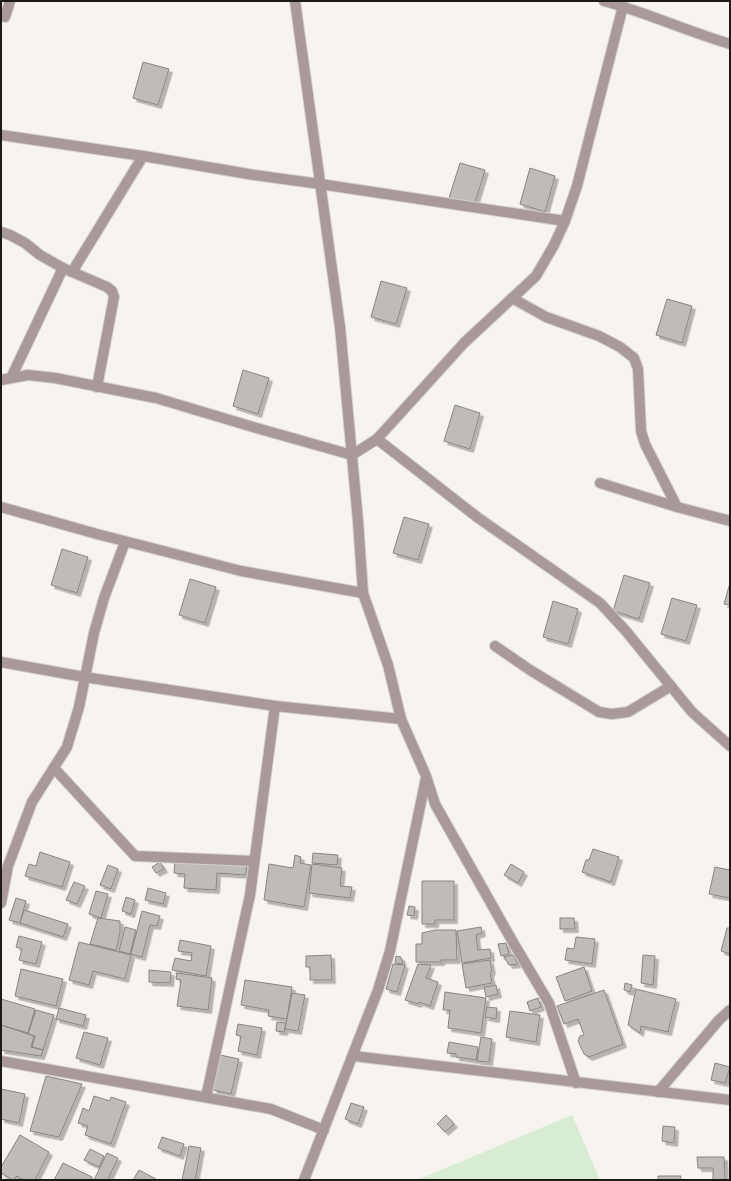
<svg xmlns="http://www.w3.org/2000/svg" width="731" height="1181" font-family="Raleway,sans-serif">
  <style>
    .green { fill: #d8ecd4 }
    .building { fill: #bfbcb8; stroke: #888481; filter: url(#shadow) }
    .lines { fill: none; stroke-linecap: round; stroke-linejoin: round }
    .minor-casing { stroke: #d4d1ce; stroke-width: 12 }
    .minor { stroke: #a99999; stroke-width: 10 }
  </style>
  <defs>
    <filter id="shadow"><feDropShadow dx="3.5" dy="3.5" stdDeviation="0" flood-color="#0004"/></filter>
  </defs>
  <rect width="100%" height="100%" fill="#f7f4f0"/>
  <!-- green -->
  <polygon class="green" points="572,1115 600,1180 417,1180"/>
  <!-- building -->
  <g class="building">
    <polygon points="143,62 169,69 158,105 133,98"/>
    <polygon points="460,163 485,170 474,206 449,198"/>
    <polygon points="530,168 555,176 545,212 520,204"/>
    <polygon points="381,281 407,288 396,324 371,317"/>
    <polygon points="667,299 692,306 682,343 656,335"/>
    <polygon points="243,370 269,378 258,414 233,406"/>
    <polygon points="455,405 480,413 470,449 444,441"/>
    <polygon points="404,517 429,524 418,560 393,553"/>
    <polygon points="62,549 88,557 77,593 51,585"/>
    <polygon points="624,575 650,583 639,619 613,611"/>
    <polygon points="190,579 216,587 205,623 179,615"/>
    <polygon points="730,583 730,605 724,604"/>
    <polygon points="672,598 697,605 686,641 661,634"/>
    <polygon points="553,601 578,609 568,644 543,637"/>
    <polygon points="593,849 619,857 611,882 582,872 586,860 589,860"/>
    <polygon points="40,852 70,862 62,887 25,876 29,864 36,866"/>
    <polygon points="313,853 338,855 337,865 312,863"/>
    <polygon points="295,855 301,857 300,863 311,865 304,907 264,900 269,864 293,868"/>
    <polygon points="175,858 247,863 246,875 217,873 216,890 184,888 185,874 174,873"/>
    <polygon points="160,862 164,869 156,873 152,867"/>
    <polygon points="312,864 342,868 340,886 352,887 350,898 309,893"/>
    <polygon points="511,864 524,872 518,883 504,875"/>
    <polygon points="108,865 118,869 111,889 100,885"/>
    <polygon points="715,867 730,870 730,898 709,894"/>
    <polygon points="422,881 454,881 454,920 435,920 435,924 422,924"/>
    <polygon points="74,882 85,886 77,904 66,900"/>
    <polygon points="148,888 166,893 163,904 145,900"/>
    <polygon points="96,891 108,894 101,918 89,914"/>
    <polygon points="126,897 135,900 131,914 122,911"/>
    <polygon points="16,898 26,901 20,923 9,920"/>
    <polygon points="409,906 415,907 414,916 407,915"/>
    <polygon points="24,910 68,924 63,937 20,923"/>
    <polygon points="142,911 160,916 157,926 150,925 142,957 131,954"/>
    <polygon points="98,918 120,921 120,933 116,950 90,944"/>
    <polygon points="560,918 574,918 575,929 560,929"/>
    <polygon points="125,927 136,930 130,954 119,951"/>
    <polygon points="481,927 482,933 476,935 478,950 490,949 491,958 462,963 457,931"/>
    <polygon points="727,928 730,928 730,954 721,951"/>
    <polygon points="435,930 456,930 457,960 441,960 441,962 416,962 416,944 422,944 422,933"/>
    <polygon points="19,936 42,942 36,964 19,960 22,949 16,947"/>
    <polygon points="576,937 595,939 592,964 565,960 567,948 574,949"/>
    <polygon points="180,940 211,946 206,976 172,970 175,958 191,961 192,953 178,951"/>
    <polygon points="79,942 131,955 125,979 93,971 89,985 69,980"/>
    <polygon points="506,943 509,954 501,956 498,944"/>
    <polygon points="331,955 332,980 310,980 310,967 306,967 306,956"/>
    <polygon points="513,955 518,964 509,965 504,957"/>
    <polygon points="643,955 655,956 653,985 641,983"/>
    <polygon points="396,956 401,957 403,964 395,963"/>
    <polygon points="490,960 492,971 490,973 492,983 466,988 462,964"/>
    <polygon points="393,964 405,965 397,992 386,989"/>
    <polygon points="418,964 431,965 426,978 438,982 430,1006 419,1002 418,1004 405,1000"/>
    <polygon points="584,967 592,991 565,1001 556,977"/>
    <polygon points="21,969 63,979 56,1006 15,996"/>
    <polygon points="149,970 171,972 170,983 149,982"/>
    <polygon points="177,973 212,978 208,1010 177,1006 181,980 176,979"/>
    <polygon points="245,980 292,987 287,1019 268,1016 269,1010 241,1005"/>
    <polygon points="625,983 632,985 630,992 624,990"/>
    <polygon points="496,985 498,994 486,997 484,987"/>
    <polygon points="636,989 676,999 668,1032 641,1026 640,1033 628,1025"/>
    <polygon points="604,990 623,1044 589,1057 584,1054 578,1041 580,1036 584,1035 578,1019 564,1024 557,1006"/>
    <polygon points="445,992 486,998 481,1033 448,1028 450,1010 443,1010"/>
    <polygon points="292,993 305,995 298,1031 285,1029"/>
    <polygon points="538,998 541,1007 530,1011 527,1002"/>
    <polygon points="1,999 35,1009 28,1033 1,1025"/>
    <polygon points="487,1007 497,1008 496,1019 485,1017"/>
    <polygon points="59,1008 86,1015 83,1026 56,1019"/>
    <polygon points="36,1010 54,1015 43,1050 32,1047 35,1036 28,1034"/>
    <polygon points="510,1011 540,1015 536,1042 506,1037"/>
    <polygon points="277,1022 286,1023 284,1032 276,1031"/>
    <polygon points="238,1024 262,1028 257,1055 238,1051 241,1036 236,1035"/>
    <polygon points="1,1025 34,1036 31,1047 43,1050 41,1056 1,1050"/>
    <polygon points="84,1032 108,1038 100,1065 76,1058"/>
    <polygon points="481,1037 492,1039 489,1062 477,1061"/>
    <polygon points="449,1042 478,1047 476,1060 456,1057 456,1054 447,1053"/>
    <polygon points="220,1055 239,1059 231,1094 213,1090"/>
    <polygon points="715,1063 730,1067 725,1083 711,1080"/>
    <polygon points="46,1076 82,1084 59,1137 30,1131"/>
    <polygon points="1,1089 25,1094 19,1123 1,1119"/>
    <polygon points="94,1096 110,1101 111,1097 126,1102 111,1144 85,1135 88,1126 78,1123 83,1108 89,1111"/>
    <polygon points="351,1103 364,1107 358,1124 345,1119"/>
    <polygon points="446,1115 454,1124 445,1132 437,1124"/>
    <polygon points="663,1126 675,1127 674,1143 662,1141"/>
    <polygon points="20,1135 49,1152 35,1180 24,1180 17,1176 13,1180 1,1173 1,1167"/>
    <polygon points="162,1137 184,1144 180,1156 158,1148"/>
    <polygon points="189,1146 201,1148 195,1180 182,1180"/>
    <polygon points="90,1149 104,1156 99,1167 84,1160"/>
    <polygon points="107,1153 118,1158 108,1179 109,1180 94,1180"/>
    <polygon points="697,1157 724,1157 725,1179 713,1180 713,1168 698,1168"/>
    <polygon points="63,1163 92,1177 91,1180 54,1180"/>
    <polygon points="139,1170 156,1179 156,1180 133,1180"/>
    <polygon points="658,1176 681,1176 680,1180 658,1180"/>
  </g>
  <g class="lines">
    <defs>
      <g id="minor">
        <polyline points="295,1 340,327 358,521 363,593 388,665 401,719 426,776 435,804 514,944 549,1003 576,1083"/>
        <path d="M604,1c43,12 83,30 126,43"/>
        <polyline points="5,17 10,1"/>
        <polyline points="1,135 143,156 254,175 320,184 565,221"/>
        <polyline points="1,232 10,235 25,243 40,255 63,268 107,287 112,291 114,297 97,387"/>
        <polyline points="72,272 143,156"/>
        <polyline points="512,298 546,317 599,336 620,347 634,358 638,369 641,431 645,444 677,507"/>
        <polyline points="11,378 63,268"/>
        <polyline points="1,380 28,375 55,378 156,398 253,427 352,455 377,439 464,343 536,276 554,245 565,221 577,186 623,6"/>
        <polyline points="377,439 477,517 600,603 625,630 692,712 730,746"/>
        <polyline points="600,483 677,507 730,521"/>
        <polyline points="1,507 97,534 241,571 363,593"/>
        <polyline points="495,646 530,670 599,712 612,714 628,712 671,686"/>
        <polyline points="1,662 84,677 275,706 401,719"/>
        <polyline points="54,768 135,856 254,861"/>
        <polyline points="1,903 8,866 32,802 67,747 79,707 94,633 104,598 125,542"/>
        <polyline points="353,1056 730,1100"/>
        <polyline points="1,1061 271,1109 324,1130"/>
        <polyline points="658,1092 719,1020 730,1010"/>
        <polyline points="206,1097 250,895 275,706"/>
        <polyline points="304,1180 378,990 390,951 426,778"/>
      </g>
    </defs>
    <!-- minor casing -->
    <use href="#minor" class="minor-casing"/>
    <!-- minor -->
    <use href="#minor" class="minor"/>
  </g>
  <!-- border -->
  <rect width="731" height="1181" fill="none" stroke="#1c1b19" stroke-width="4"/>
</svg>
